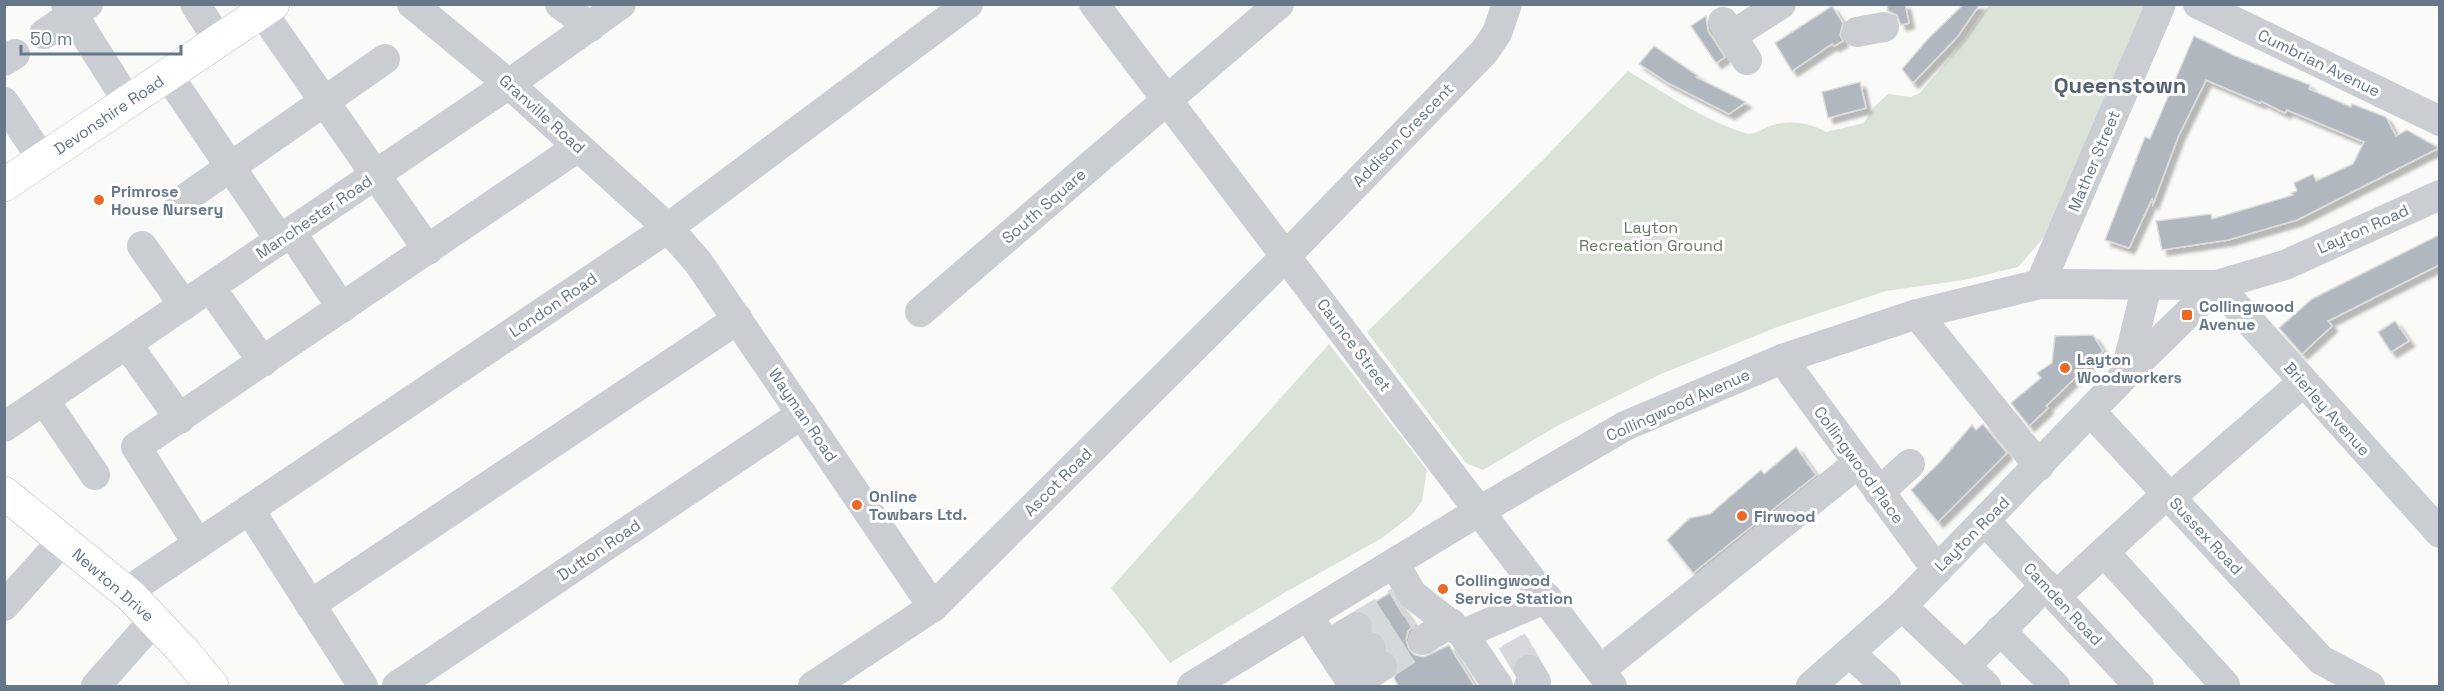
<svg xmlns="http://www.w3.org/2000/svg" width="2444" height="691" font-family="'Space Grotesk',sans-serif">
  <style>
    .green { fill: #dbe2d8 }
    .building { fill: #b0b7bf; stroke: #dcdcda; stroke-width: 1.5; filter: url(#shadow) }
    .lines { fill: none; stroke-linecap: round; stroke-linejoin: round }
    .minor-tunnel { stroke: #d5d9dc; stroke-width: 30; stroke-dasharray: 30 15; stroke-linecap: butt }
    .major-casing { stroke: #bbbec3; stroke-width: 34 }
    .minor { stroke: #cacdd1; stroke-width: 30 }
    .major { stroke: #fff; stroke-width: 33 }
    .poi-dot { fill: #ec6925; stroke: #fff; stroke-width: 2 }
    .labels { text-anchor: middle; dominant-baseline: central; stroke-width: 6; stroke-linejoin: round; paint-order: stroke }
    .street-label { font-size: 16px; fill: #67778a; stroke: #fff }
    .poi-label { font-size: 16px; font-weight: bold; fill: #67778a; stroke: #fff; text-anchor: start }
    .park-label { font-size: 16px; fill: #657b63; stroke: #fff }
    .district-label { font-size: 22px; font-weight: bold; fill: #56616f; stroke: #fff }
  </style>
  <defs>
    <filter id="shadow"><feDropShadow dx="5.5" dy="5.5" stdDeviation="1.5" flood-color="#0004"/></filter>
  </defs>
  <rect width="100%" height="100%" fill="#fafaf8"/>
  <!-- green -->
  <g class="green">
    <path d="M1989,5h159l-102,230 -28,32 -54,13 -78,11 -109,36 -116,47 -104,52 -74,44 -17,-7 -99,-131 177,-173 84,-88c37,22 74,48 114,61 12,5 20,-4 31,-7 17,-5 38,-2 53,7l38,-9 10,-16 14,-13 23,3 9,-4 44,-52z"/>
    <polygon points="1329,344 1427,470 1422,501 1412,515 1382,538 1284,593 1170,663 1111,588"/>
  </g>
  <!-- building -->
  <g class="building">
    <polygon points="1887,4 1905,4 1909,23 1901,25 1897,15 1888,11"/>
    <polygon points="1964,4 1980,4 1958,36 1913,83 1902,69 1928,39"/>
    <polygon points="1832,6 1843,23 1840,35 1843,41 1834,46 1832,44 1792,71 1775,43"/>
    <polygon points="1706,16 1708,31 1725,57 1716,63 1691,26"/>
    <polygon points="2194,36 2235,56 2310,85 2309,89 2351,107 2352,104 2386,117 2396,136 2407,130 2439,148 2297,220 2228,240 2162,250 2156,221 2211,214 2212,219 2293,195 2291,193 2297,191 2294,183 2313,174 2316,181 2353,164 2364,142 2287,110 2285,113 2261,101 2260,103 2206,80 2178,137 2153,204 2152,199 2129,248 2105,240 2145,137 2150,139"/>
    <polygon points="1654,46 1698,76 1696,77 1746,102 1729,114 1668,83 1639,64"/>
    <polygon points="1860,82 1866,108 1828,118 1822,92"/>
    <polygon points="2439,235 2439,265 2328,321 2332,326 2302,354 2279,328 2312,299"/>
    <polygon points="2395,321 2409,341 2391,352 2378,332"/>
    <polygon points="2093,335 2103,351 2046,406 2048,408 2029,426 2011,403 2041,378 2037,373 2052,363 2055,336"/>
    <polygon points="1983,424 2007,453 1938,522 1911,490 1939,463 1972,425 1976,430"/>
    <polygon points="1796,447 1816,475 1693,573 1667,540 1690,518 1710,514 1761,470 1764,474"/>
    <polygon points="1391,592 1414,625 1408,631 1406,640 1409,649 1415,655 1424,657 1449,645 1475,687 1399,687 1394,678 1399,666 1397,657 1387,650 1384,638 1373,631 1371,618 1360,611"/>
    <polygon points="1521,636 1532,653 1521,655 1513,663 1503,646"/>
  </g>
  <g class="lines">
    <!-- minor-tunnel -->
    <g class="minor-tunnel">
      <polyline points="1357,627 1400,601"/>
      <polyline points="1512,641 1529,670"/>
      <polyline points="1370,647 1412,621"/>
      <polyline points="1382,666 1423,640"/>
    </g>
    <defs>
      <g id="major">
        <polyline points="4,185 273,4"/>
        <polyline points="4,493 131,596 185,653 212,686"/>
      </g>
    </defs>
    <!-- major casing -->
    <use href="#major" class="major-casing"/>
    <!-- minor -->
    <g class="minor">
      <polyline points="66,4 128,102"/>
      <polyline points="195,4 219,41"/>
      <polyline points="412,4 509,84 668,228 698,262 933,607"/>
      <polyline points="560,4 590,27"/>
      <polyline points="1094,4 1612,686"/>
      <polyline points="2198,4 2440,121"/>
      <polyline points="262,12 428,250"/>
      <polyline points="1723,22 1747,60"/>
      <polyline points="1857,32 1884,27"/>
      <polyline points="44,34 88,4"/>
      <polyline points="1731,36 1781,4"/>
      <polyline points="4,61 15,54"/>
      <polyline points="168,75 280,240"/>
      <polyline points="4,102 42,159"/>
      <polyline points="180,202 385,59"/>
      <polyline points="291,232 342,308"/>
      <polyline points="142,246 184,305"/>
      <polyline points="2040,284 2161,4"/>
      <polyline points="2217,285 2440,533"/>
      <polyline points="210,287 263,362"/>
      <polyline points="920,312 1279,4"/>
      <polyline points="1917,314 2039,466"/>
      <polyline points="127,344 180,419"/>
      <polyline points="1782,359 1937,570"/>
      <polyline points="2125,375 2147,285"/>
      <polyline points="44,400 95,475"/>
      <polyline points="2091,412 2321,660 2370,686"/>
      <polyline points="4,427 509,84 621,4"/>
      <polyline points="1879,492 1910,464"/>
      <polyline points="2171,497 2302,383"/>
      <polyline points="249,509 363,686"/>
      <polyline points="1986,522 2139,686"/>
      <polyline points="198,544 136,447 578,147"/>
      <polyline points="2104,552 2225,685"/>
      <polyline points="1394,563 1412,594 1463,634 1498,686"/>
      <polyline points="131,596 140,583 668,228 968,4"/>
      <polyline points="2056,596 2167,494"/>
      <polyline points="310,605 738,319"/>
      <polyline points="4,606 62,541"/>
      <polyline points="1902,606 1986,686"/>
      <polyline points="1308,616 1354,686"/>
      <polyline points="2000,630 2055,686"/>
      <polyline points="1463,634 1547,598"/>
      <polyline points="1423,640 1451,623"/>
      <polyline points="1327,645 1357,627"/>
      <polyline points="1850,653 1886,686"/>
      <polyline points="1340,665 1370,647"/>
      <polyline points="1965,666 2046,585"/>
      <polyline points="1600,670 1857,464"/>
      <polyline points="1353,685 1382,666"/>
      <polyline points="96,686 155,619"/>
      <polyline points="397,686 802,414"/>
      <polyline points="813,686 933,607 1286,256 1484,52 1497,33 1507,4"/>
      <polyline points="1192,686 1481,510 1625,426 1782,359 1917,314 2040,284 2217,285 2285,265 2440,195"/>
      <polyline points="1529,686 1536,682 1529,670"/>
      <polyline points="1811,686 1902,606 2125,375 2217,285"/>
    </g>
    <!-- major -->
    <use href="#major" class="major"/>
  </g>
  <!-- markers -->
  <g class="poi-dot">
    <circle cx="99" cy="200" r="6"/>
    <rect x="2181" y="309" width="12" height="12" rx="3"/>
    <circle cx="2065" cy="368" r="6"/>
    <circle cx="857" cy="505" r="6"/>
    <circle cx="1742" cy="516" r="6"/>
    <circle cx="1443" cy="589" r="6"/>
  </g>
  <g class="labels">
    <!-- street labels -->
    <g class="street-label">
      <text transform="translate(2319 63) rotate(26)">Cumbrian Avenue</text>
      <text transform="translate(542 114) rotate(42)">Granville Road</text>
      <text transform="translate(109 115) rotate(-34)">Devonshire Road</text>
      <text transform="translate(1403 135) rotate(-46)">Addison Crescent</text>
      <text transform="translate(2094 161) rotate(-67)">Mather Street</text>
      <text transform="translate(1044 206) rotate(-41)">South Square</text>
      <text transform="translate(314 217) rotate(-34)">Manchester Road</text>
      <text transform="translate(2363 229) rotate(-24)">Layton Road</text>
      <text transform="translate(553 305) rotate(-34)">London Road</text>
      <text transform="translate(1354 345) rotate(53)">Caunce Street</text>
      <text transform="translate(1678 405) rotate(-24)">Collingwood Avenue</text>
      <text transform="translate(2327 409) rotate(48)">Brierley Avenue</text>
      <text transform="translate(803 415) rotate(56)">Wayman Road</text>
      <text transform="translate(1859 465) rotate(54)">Collingwood Place</text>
      <text transform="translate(1058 482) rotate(-45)">Ascot Road</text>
      <text transform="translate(1972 534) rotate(-45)">Layton Road</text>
      <text transform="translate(2206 536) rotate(47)">Sussex Road</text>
      <text transform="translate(599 550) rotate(-34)">Dutton Road</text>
      <text transform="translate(113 585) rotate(41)">Newton Drive</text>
      <text transform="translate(2063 604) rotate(47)">Camden Road</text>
    </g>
    <!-- poi labels -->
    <g class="poi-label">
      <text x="111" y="191">Primrose<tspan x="111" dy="18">House Nursery</tspan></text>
      <text x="2199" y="306">Collingwood<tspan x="2199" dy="18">Avenue</tspan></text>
      <text x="2077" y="359">Layton<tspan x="2077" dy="18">Woodworkers</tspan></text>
      <text x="869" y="496">Online<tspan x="869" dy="18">Towbars Ltd.</tspan></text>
      <text x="1754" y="516">Firwood</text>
      <text x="1455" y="580">Collingwood<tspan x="1455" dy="18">Service Station</tspan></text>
    </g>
    <!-- park labels -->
    <g class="park-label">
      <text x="1651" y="227">Layton<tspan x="1651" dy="18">Recreation Ground</tspan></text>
    </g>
    <!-- district labels -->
    <g class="district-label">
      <text x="2120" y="85">Queenstown</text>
    </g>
  </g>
  <!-- border -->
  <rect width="2444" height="691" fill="none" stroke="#67778a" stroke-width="12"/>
  <!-- scale -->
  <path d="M21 45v9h160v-9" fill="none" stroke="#67778a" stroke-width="3"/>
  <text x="30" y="45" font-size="18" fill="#67778a" stroke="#ffffff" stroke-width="4.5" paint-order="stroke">50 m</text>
</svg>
